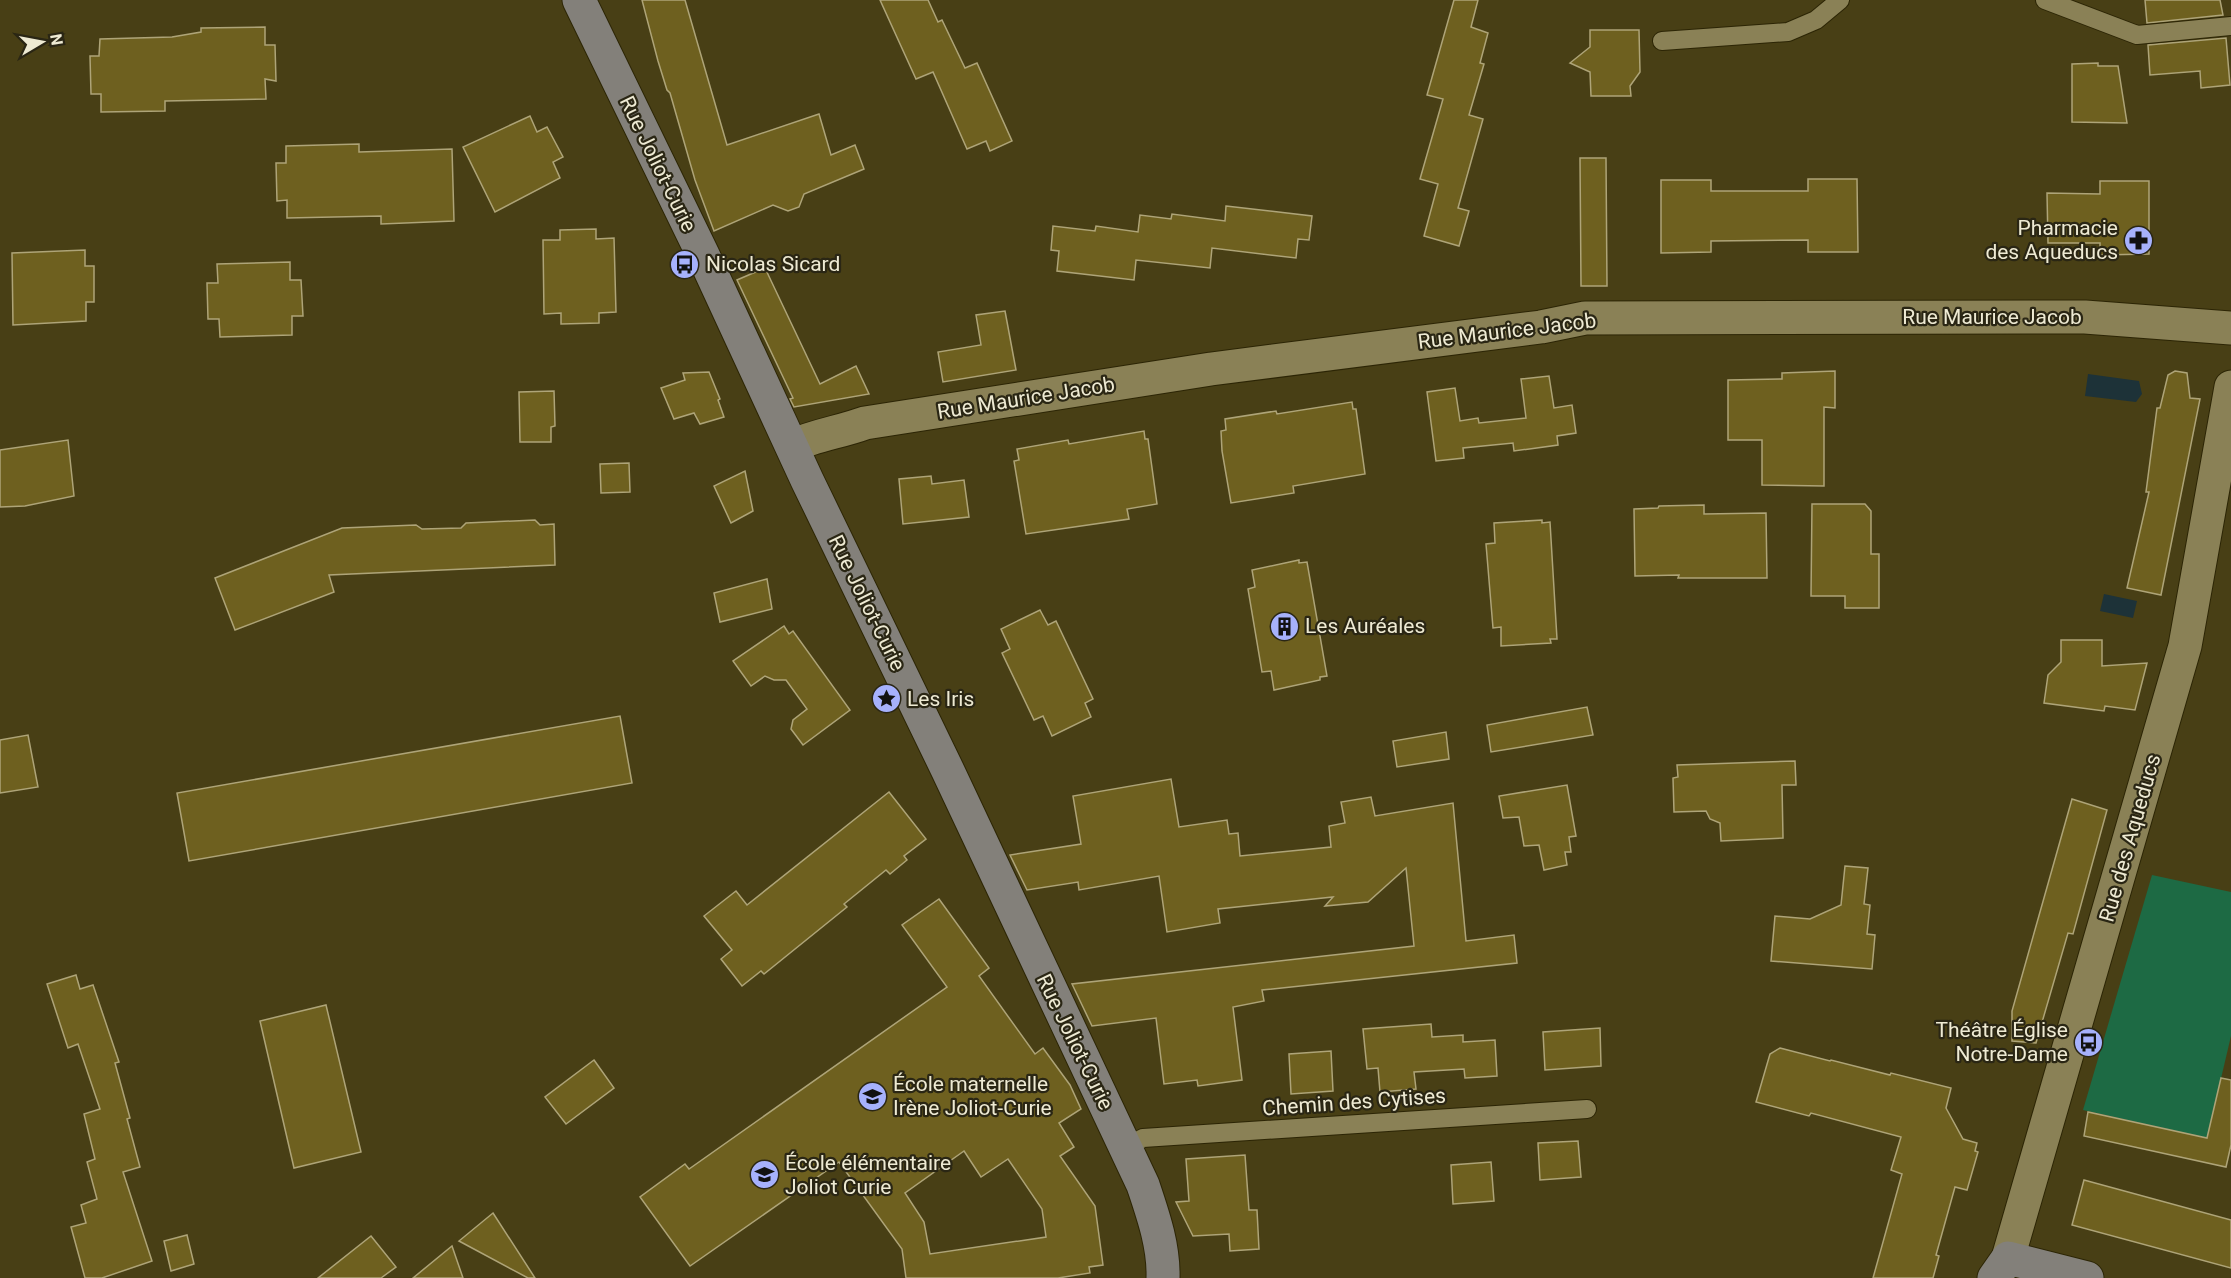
<svg xmlns="http://www.w3.org/2000/svg" width="2231" height="1278" font-family="Roboto,sans-serif">
  <style>
    .green { fill: #1d6a44 }
    .water { fill: #1d3238 }
    .building { fill: #6e601f; stroke: #aea478; stroke-width: 1.5; fill-rule: evenodd }
    .lines { fill: none; stroke-linecap: round; stroke-linejoin: round }
    .lane-casing { stroke: #2c2505; stroke-width: 20 }
    .street-casing { stroke: #2c2505; stroke-width: 35 }
    .secondary-casing { stroke: #2c2505; stroke-width: 35 }
    .lane { stroke: #8a8156; stroke-width: 18 }
    .street { stroke: #8a8156; stroke-width: 33 }
    .secondary { stroke: #83807a; stroke-width: 33 }
    .labels { text-anchor: middle; dominant-baseline: central; stroke-width: 4.5; stroke-linejoin: round; paint-order: stroke }
    .street-label { font-size: 21px; fill: #eeead3; stroke: #2a2614 }
    .poi-label { font-size: 21px; fill: #eeead3; stroke: #2a2614; text-anchor: start }
  </style>
  <rect width="100%" height="100%" fill="#483f15"/>
  <!-- green -->
  <polygon class="green" points="2152,875 2231,892 2231,1036 2207,1138 2083,1110"/>
  <!-- water -->
  <g class="water">
    <polygon points="2088,374 2139,381 2142,394 2136,402 2085,396"/>
    <polygon points="2104,594 2137,601 2133,618 2100,611"/>
  </g>
  <!-- building -->
  <g class="building">
    <polygon points="642,0 685,0 727,145 819,114 831,155 855,145 864,169 804,194 799,207 788,211 773,205 714,231 695,180 670,93 667,90 658,61"/>
    <polygon points="880,0 928,0 938,22 942,20 965,68 977,63 1012,141 990,151 986,141 967,149 933,72 916,79"/>
    <polygon points="1454,0 1478,0 1471,27 1488,33 1480,63 1484,64 1469,115 1483,119 1458,208 1469,211 1459,246 1424,236 1438,184 1420,179 1443,99 1427,95"/>
    <polygon points="2145,0 2220,0 2223,15 2147,23"/>
    <polygon points="265,27 265,45 275,45 276,81 265,79 266,99 165,101 165,111 101,112 101,94 91,94 90,56 99,56 100,39 172,37 201,32 201,28"/>
    <polygon points="1590,30 1639,30 1640,72 1630,86 1631,96 1591,96 1590,72 1570,63 1590,47"/>
    <polygon points="2226,38 2230,85 2201,88 2200,71 2150,75 2148,45"/>
    <polygon points="2098,63 2098,66 2118,66 2127,123 2072,122 2072,64"/>
    <polygon points="530,116 537,132 547,127 563,157 553,162 560,178 495,212 463,147"/>
    <polygon points="359,144 359,152 452,149 454,221 381,224 381,216 287,218 287,200 277,201 276,163 286,163 286,146"/>
    <polygon points="1580,158 1606,158 1607,286 1581,286"/>
    <polygon points="1808,179 1857,179 1858,252 1808,252 1808,240 1711,241 1711,252 1661,253 1661,180 1711,180 1711,191 1808,191"/>
    <polygon points="2100,181 2149,181 2149,254 2100,255 2100,243 2048,243 2047,193 2100,194"/>
    <polygon points="1226,206 1312,216 1309,240 1298,239 1296,258 1212,248 1210,268 1136,260 1134,280 1057,271 1059,251 1051,250 1053,226 1095,231 1096,226 1138,232 1140,215 1171,219 1172,214 1225,221"/>
    <polygon points="596,229 596,239 614,238 616,312 599,313 599,323 561,324 561,313 544,314 543,240 560,240 560,230"/>
    <polygon points="85,250 85,266 94,266 94,302 86,302 86,321 13,325 12,253"/>
    <polygon points="290,262 290,280 301,280 303,316 292,316 292,335 220,337 219,319 208,319 207,283 218,283 217,264"/>
    <polygon points="765,268 820,384 856,366 869,394 794,407 790,399 793,398 737,280"/>
    <polygon points="1005,311 1016,370 943,382 938,352 981,345 976,315"/>
    <polygon points="1835,371 1835,408 1824,407 1824,486 1762,485 1762,440 1728,440 1728,380 1782,379 1782,373"/>
    <polygon points="2175,371 2187,373 2190,398 2200,399 2161,595 2127,588 2149,492 2146,492 2157,408 2160,408 2168,375"/>
    <polygon points="709,372 720,399 718,400 724,417 700,424 694,413 674,419 661,388 685,380 683,373"/>
    <polygon points="1549,376 1554,408 1572,405 1576,433 1557,436 1558,445 1514,451 1513,443 1463,448 1464,458 1436,461 1427,392 1455,388 1460,421 1478,418 1479,423 1526,418 1521,379"/>
    <polygon points="554,391 555,426 551,427 551,442 520,442 519,392"/>
    <polygon points="1352,402 1353,409 1356,409 1365,474 1293,486 1294,493 1231,503 1222,451 1221,431 1226,430 1225,419 1276,411 1277,414"/>
    <polygon points="1144,431 1145,439 1148,439 1157,504 1127,509 1129,519 1026,534 1014,461 1019,460 1017,449 1068,440 1069,444"/>
    <polygon points="68,440 74,496 25,506 0,507 0,450"/>
    <polygon points="629,463 630,492 601,493 600,464"/>
    <polygon points="745,471 753,511 731,523 714,486"/>
    <polygon points="931,476 932,484 964,480 969,517 903,524 899,479"/>
    <polygon points="1812,504 1865,504 1871,511 1871,554 1879,554 1879,608 1845,608 1845,596 1811,596"/>
    <polygon points="1704,505 1704,514 1766,513 1767,578 1678,578 1679,575 1635,576 1634,509 1658,508 1659,506"/>
    <polygon points="535,520 540,525 554,524 555,565 329,575 334,592 235,630 215,578 342,528 416,525 422,529 461,528 466,523"/>
    <polygon points="1542,520 1542,523 1550,522 1557,639 1550,639 1551,643 1501,646 1501,627 1493,628 1486,544 1495,543 1494,523"/>
    <polygon points="1299,560 1299,563 1307,562 1327,676 1320,677 1320,680 1274,690 1271,671 1262,672 1248,589 1255,587 1252,570"/>
    <polygon points="767,579 772,609 720,622 714,593"/>
    <polygon points="1040,610 1048,625 1056,621 1093,699 1085,703 1091,717 1052,736 1043,716 1034,720 1002,653 1010,649 1001,629"/>
    <polygon points="784,626 789,634 793,631 850,710 803,745 791,729 793,720 807,709 786,680 774,680 765,676 751,686 733,661"/>
    <polygon points="2061,640 2102,640 2102,666 2147,663 2135,710 2105,706 2104,711 2044,703 2048,675 2061,662"/>
    <polygon points="1587,707 1593,735 1491,752 1487,725"/>
    <polygon points="620,716 632,783 189,861 177,793"/>
    <polygon points="1446,732 1449,759 1397,767 1393,741"/>
    <polygon points="28,735 38,787 0,793 0,740"/>
    <polygon points="1795,761 1796,785 1782,785 1783,838 1721,841 1720,823 1710,819 1706,811 1674,812 1673,778 1678,777 1677,765"/>
    <polygon points="1171,779 1179,827 1227,820 1229,834 1238,833 1240,856 1331,847 1329,826 1345,823 1341,802 1371,797 1375,816 1453,803 1466,941 1514,935 1517,963 1262,990 1264,1001 1233,1007 1242,1080 1198,1086 1197,1080 1164,1084 1156,1018 1092,1026 1072,984 1414,946 1406,868 1368,902 1325,906 1333,897 1218,909 1220,923 1167,932 1159,876 1079,890 1078,882 1027,890 1010,855 1081,844 1073,796"/>
    <polygon points="1567,785 1576,836 1569,837 1571,852 1565,852 1567,865 1544,870 1539,845 1524,846 1519,817 1503,818 1499,796"/>
    <polygon points="889,792 926,839 904,856 907,860 890,874 886,870 844,904 847,907 764,974 761,971 742,986 721,959 732,950 704,916 736,891 747,905"/>
    <polygon points="2072,799 2107,810 2073,934 2068,933 2036,1043 2012,1041 2012,1011"/>
    <polygon points="1845,866 1868,868 1864,904 1870,905 1867,934 1875,935 1872,969 1771,961 1775,916 1810,919 1841,905"/>
    <path d="M939,899l50,69 -10,8 56,78 8,-6 27,37 11,24 -22,14 15,24 -14,9 35,50 8,59 -14,2 1,6 -32,5h-152l-4,-29 -63,-87 -149,104 -50,-69 45,-33 4,5 258,-182 -45,-62zM964,1151l17,26 27,-18 34,50 4,28 -116,17 -6,-32 -19,-29z"/>
    <polygon points="76,975 80,989 93,985 119,1062 115,1063 130,1118 127,1119 140,1167 123,1172 152,1261 102,1278 85,1278 71,1227 86,1223 81,1205 97,1199 87,1162 95,1159 84,1114 100,1109 78,1044 68,1048 47,984"/>
    <polygon points="326,1005 361,1152 294,1168 260,1021"/>
    <polygon points="1431,1024 1432,1037 1463,1035 1463,1042 1495,1040 1497,1076 1465,1078 1464,1069 1414,1072 1416,1089 1380,1092 1378,1068 1367,1069 1363,1029"/>
    <polygon points="1600,1028 1601,1066 1545,1070 1543,1032"/>
    <polygon points="1780,1048 1830,1061 1831,1060 1890,1075 1891,1073 1951,1088 1946,1108 1963,1139 1977,1143 1975,1151 1978,1152 1967,1190 1955,1187 1936,1255 1939,1256 1933,1278 1873,1278 1902,1174 1891,1170 1901,1137 1811,1113 1809,1116 1756,1102 1770,1054"/>
    <polygon points="1331,1051 1333,1091 1291,1094 1289,1054"/>
    <polygon points="594,1060 614,1088 566,1124 545,1097"/>
    <polygon points="2221,1078 2231,1080 2231,1145 2226,1167 2084,1136 2088,1112 2207,1138"/>
    <polygon points="1578,1141 1581,1177 1540,1180 1538,1143"/>
    <polygon points="1245,1155 1249,1210 1257,1210 1259,1249 1230,1251 1229,1234 1193,1236 1176,1202 1189,1201 1186,1159"/>
    <polygon points="1491,1162 1494,1201 1453,1204 1451,1165"/>
    <polygon points="2084,1180 2231,1220 2231,1268 2072,1225"/>
    <polygon points="493,1213 535,1278 528,1278 459,1241"/>
    <polygon points="187,1235 194,1264 171,1271 164,1241"/>
    <polygon points="371,1236 396,1267 381,1278 318,1278"/>
    <polygon points="452,1246 463,1278 413,1278"/>
  </g>
  <g class="lines">
    <defs>
      <g id="lane">
        <polyline points="2045,0 2137,35 2231,26"/>
        <polyline points="1662,41 1788,32 1816,20 1840,0"/>
        <polyline points="1126,1147 1143,1138 1587,1109"/>
      </g>
      <g id="street">
        <path d="M792,446c23,-11 49,-14 73,-23l346,-54 330,-42 44,-9 500,-1 146,11"/>
        <polyline points="2008,1258 2185,646 2231,387"/>
      </g>
      <g id="secondary">
        <path d="M579,0l124,255 104,225 141,291 195,414c10,30 21,61 20,93"/>
        <polyline points="1994,1278 2008,1258 2087,1278"/>
      </g>
    </defs>
    <!-- lane casing -->
    <use href="#lane" class="lane-casing"/>
    <!-- street casing -->
    <use href="#street" class="street-casing"/>
    <!-- secondary casing -->
    <use href="#secondary" class="secondary-casing"/>
    <!-- lane -->
    <use href="#lane" class="lane"/>
    <!-- street -->
    <use href="#street" class="street"/>
    <!-- secondary -->
    <use href="#secondary" class="secondary"/>
  </g>
  <!-- icons -->
  <defs>
    <symbol id="pharmacy-disc" viewBox="-11 -11 22 22"><circle r="9.5" fill="#a6b1fc" stroke="#2a2614"/><path d="M-2-6h4v4h4v4h-4v4h-4v-4h-4v-4h4Z" fill="#111"/></symbol>
    <symbol id="bus-disc" viewBox="-11 -11 22 22"><circle r="9.5" fill="#a6b1fc" stroke="#2a2614"/><path d="M-5-6H5V4H4V6H2V4H-2V6H-4V4H-5ZM-3.5-4V0h7V-4ZM-3.5 1.2v1.5H-2V1.2ZM2 1.2v1.5H3.5V1.2Z" fill="#111"/></symbol>
    <symbol id="building-disc" viewBox="-11 -11 22 22"><circle r="9.5" fill="#a6b1fc" stroke="#2a2614"/><path d="M-4-6H4V6H1V3H-1V6H-4ZM-2.5-4.3h1.7v1.8h-1.7ZM.8-4.3h1.7v1.8H.8ZM-2.5-1h1.7V.8h-1.7ZM.8-1h1.7V.8H.8Z" fill="#111"/></symbol>
    <symbol id="sight-disc" viewBox="-11 -11 22 22"><circle r="9.5" fill="#a6b1fc" stroke="#2a2614"/><path d="M0-6L1.8-2.2L6-1.7L2.9 1.2L3.7 5.4L0 3.3L-3.7 5.4L-2.9 1.2L-6-1.7L-1.8-2.2Z" fill="#111"/></symbol>
    <symbol id="school-disc" viewBox="-11 -11 22 22"><circle r="9.5" fill="#a6b1fc" stroke="#2a2614"/><path d="M0-5L7-2L0 1L-7-2ZM-4 1L0 2.5L4 1V4Q0 6-4 4Z" fill="#111"/></symbol>
  </defs>
  <g fill-rule="evenodd">
    <use href="#pharmacy-disc" x="2122" y="224" width="33" height="33"/>
    <use href="#bus-disc" x="668" y="248" width="33" height="33"/>
    <use href="#building-disc" x="1268" y="610" width="33" height="33"/>
    <use href="#sight-disc" x="870" y="682" width="33" height="33"/>
    <use href="#bus-disc" x="2072" y="1026" width="33" height="33"/>
    <use href="#school-disc" x="856" y="1080" width="33" height="33"/>
    <use href="#school-disc" x="748" y="1158" width="33" height="33"/>
  </g>
  <g class="labels">
    <!-- street labels -->
    <g class="street-label">
      <text transform="translate(658 164) rotate(64)">Rue Joliot-Curie</text>
      <text x="1992" y="317">Rue Maurice Jacob</text>
      <text transform="translate(1507 331) rotate(-7)">Rue Maurice Jacob</text>
      <text transform="translate(1026 398) rotate(-9)">Rue Maurice Jacob</text>
      <text transform="translate(867 603) rotate(64)">Rue Joliot-Curie</text>
      <text transform="translate(2130 838) rotate(-74)">Rue des Aqueducs</text>
      <text transform="translate(1075 1042) rotate(64)">Rue Joliot-Curie</text>
      <text transform="translate(1354 1102) rotate(-4)">Chemin des Cytises</text>
    </g>
    <!-- poi labels -->
    <g class="poi-label">
      <text x="2118" y="228" text-anchor="end">Pharmacie<tspan x="2118" dy="24">des Aqueducs</tspan></text>
      <text x="706" y="264">Nicolas Sicard</text>
      <text x="1305" y="626">Les Auréales</text>
      <text x="907" y="699">Les Iris</text>
      <text x="2068" y="1030" text-anchor="end">Théâtre Église<tspan x="2068" dy="24">Notre-Dame</tspan></text>
      <text x="893" y="1084">École maternelle<tspan x="893" dy="24">Irène Joliot-Curie</tspan></text>
      <text x="785" y="1163">École élémentaire<tspan x="785" dy="24">Joliot Curie</tspan></text>
    </g>
  </g>
  <!-- north arrow -->
  <g transform="translate(42 42) rotate(80)" stroke="#2a2614" stroke-width="4.5" paint-order="stroke">
  <path d="M0-4.5L10 22L0 15L-10 22Z" fill="#eeead3"/>
  <text y="-9" font-size="16" font-weight="bold" text-anchor="middle" fill="#eeead3">N</text>
  </g>
</svg>
